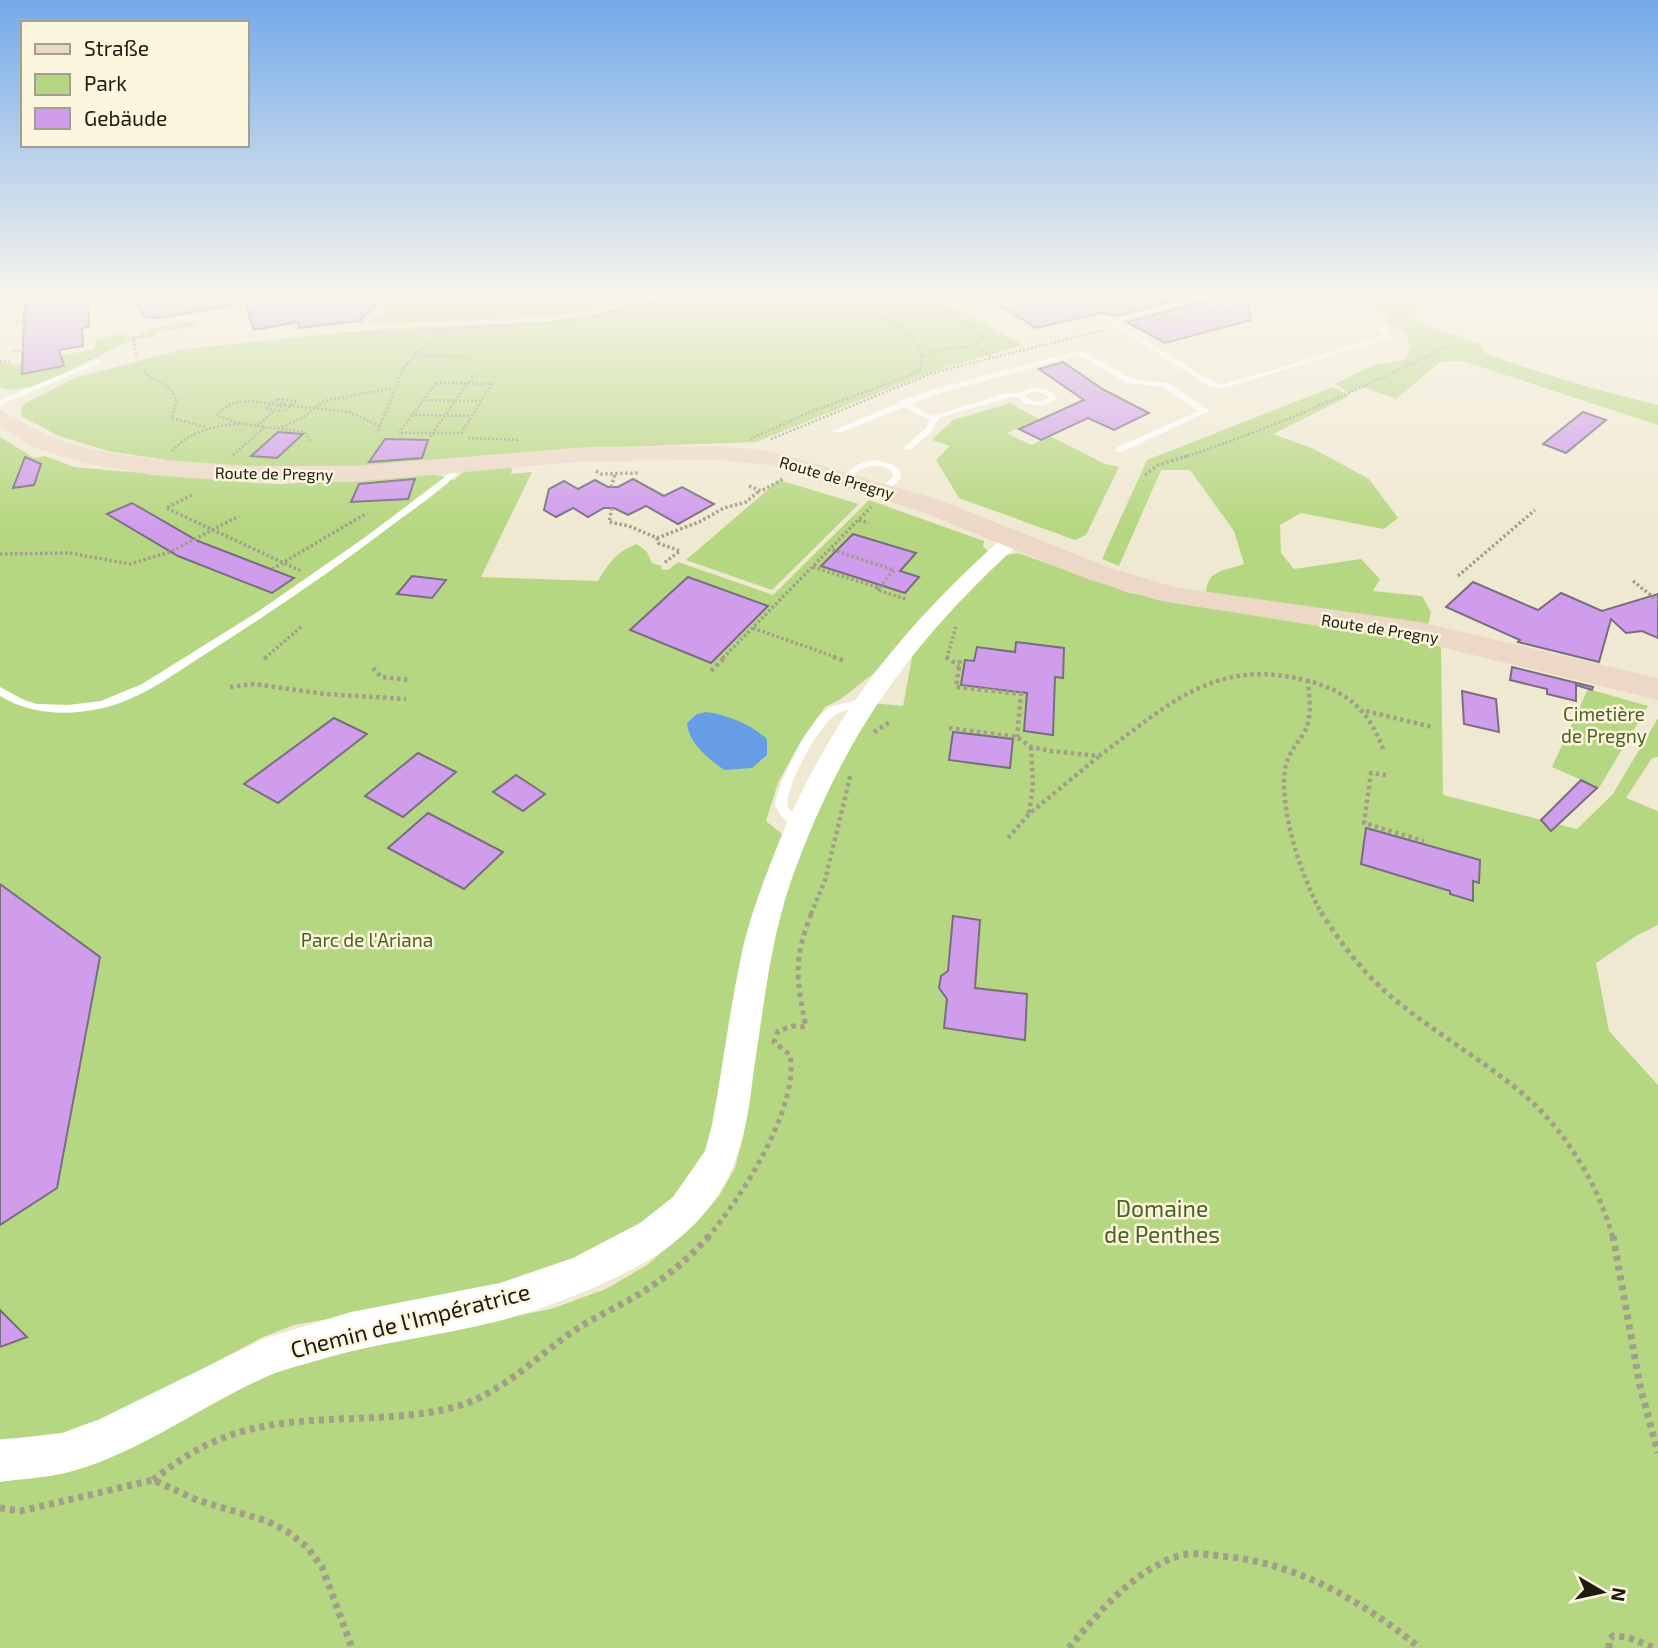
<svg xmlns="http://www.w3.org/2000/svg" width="1658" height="1648" font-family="'Exo 2',sans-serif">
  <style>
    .green { fill: #b6d781 }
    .water { fill: #679ce7 }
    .building { fill: #d09cec; stroke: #796e80; stroke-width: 2 }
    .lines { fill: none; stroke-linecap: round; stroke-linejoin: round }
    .path-far4 { stroke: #a39d8c; stroke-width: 2.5; stroke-dasharray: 2 2; stroke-linecap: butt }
    .path-far3 { stroke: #a39d8c; stroke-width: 3.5; stroke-dasharray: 2.5 2.5; stroke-linecap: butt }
    .path-far2 { stroke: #a39d8c; stroke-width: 4.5; stroke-dasharray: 3.5 3.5; stroke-linecap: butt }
    .path-far1 { stroke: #a39d8c; stroke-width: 5; stroke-dasharray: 4.5 4.5; stroke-linecap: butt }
    .path { stroke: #a39d8c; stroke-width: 7; stroke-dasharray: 5 5; stroke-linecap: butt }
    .lane { fill: #fff; fill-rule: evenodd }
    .street { fill: #fff; fill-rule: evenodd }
    .secondary { fill: #edd8c8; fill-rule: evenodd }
    .labels { text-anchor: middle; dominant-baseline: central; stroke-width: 5; stroke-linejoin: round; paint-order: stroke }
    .far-street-label { font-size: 16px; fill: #1d1a12; stroke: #fdf6df }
    .park-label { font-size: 19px; fill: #4b6122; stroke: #fdf6df }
    .near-park-label { font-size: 23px; fill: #4b6122; stroke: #fdf6df }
    .near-street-label { font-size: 23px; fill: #1d1a12; stroke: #fdf6df }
  </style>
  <rect width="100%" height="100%" fill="#f0e9d2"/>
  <!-- green -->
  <g class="green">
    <path d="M388,297h258c-91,27 -186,22 -280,28l20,-16 -9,-2z"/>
    <polygon points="660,297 922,297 954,307 1023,345 930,372 756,442 594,448 362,467 283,468 179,462 108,451 59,436 21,416 22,407 26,403 75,378 184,349 389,328 538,323 581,317"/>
    <path d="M1356,297h71l-9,1 -4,22 66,24 5,9c57,21 114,38 173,52v20l-195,-64 -23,1 -44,37 -35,-13 -11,7 -15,-9 36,-18 35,-7 4,-15 -5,-13 -21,-9 6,-4z"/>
    <path d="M194,321l1,5 -41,7v3c-9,2 -19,2 -27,6 -26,11 -102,59 -127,45v-24h12l1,2 81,-16 3,-9 22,-6 10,3 8,-1 16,-8z"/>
    <path d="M1333,387l16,9 -76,38 39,14 57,31 29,39 -14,11 -83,-16 -21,12 1,28 13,16 67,-10 19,20 -7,12 49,5 9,16 -3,13 -222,-31c1,-25 18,-23 38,-30l-10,-33 -44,-61h-29l-42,96 -17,-7 45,-99z"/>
    <polygon points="1010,403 1039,419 1007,433 1031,445 1050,436 1105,464 1119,467 1086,535 1075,540 959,498 936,460 950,446 932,440 953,420"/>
    <path d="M0,437l34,21 11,-2 29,11 182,16 25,1 153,-10 20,6 14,-12h44l-1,6 21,-2 -51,105 117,4c9,-16 20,-31 39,-37l10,8 5,11 10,3 -1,3 7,1 10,-8 95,33 96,-95 115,41 -1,6 5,4 -69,69 -45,53 -33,26 -16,8 -23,32 -24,44 -12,38 17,14 -31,97 -6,3 -4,16 5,6 -29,174 -44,74 -122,70 -106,23 -152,27 -31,12 -153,81 -30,11 -35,8 -45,2z"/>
    <polygon points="779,480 859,504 772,590 686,560"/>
    <polygon points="1018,553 1130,593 1441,645 1443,795 1577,829 1613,794 1658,718 1658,757 1652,758 1626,798 1658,811 1658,925 1636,936 1596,963 1609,1031 1658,1085 1658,1648 0,1648 0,1479 301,1357 551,1309 606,1289 647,1265 697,1222 719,1196 735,1168 743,1137 765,964 781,905 827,786 872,703 903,706 914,647 1002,556"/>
    <polygon points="1588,689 1648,706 1599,788 1552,767"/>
  </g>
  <!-- water -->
  <path class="water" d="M706,712c22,3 44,12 61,27v16l-15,13 -28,2c-16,-12 -35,-26 -37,-47l10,-9z"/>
  <!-- building -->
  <g class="building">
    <polygon points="25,297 88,297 89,326 82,329 83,346 59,350 64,366 22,374"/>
    <polygon points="133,297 229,297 230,306 158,318 144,317"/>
    <polygon points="243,297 384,297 359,321 299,328 298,322 254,330"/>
    <polygon points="986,297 1189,297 1117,316 1102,313 1036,328"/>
    <polygon points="1210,297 1248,297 1251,320 1165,343 1127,322 1208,300"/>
    <polygon points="1063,362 1104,390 1149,413 1114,430 1088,418 1041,440 1019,429 1084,400 1039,369"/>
    <polygon points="1583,412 1606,420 1566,453 1543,444"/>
    <polygon points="278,432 303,434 277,458 251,456"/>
    <polygon points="385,439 428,440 422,458 369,462"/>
    <polygon points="25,457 41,464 34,485 13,488"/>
    <polygon points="415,479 408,499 351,502 359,484"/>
    <polygon points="633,479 664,496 682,487 714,504 678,524 646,506 628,515 614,508 604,508 588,517 573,508 556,517 544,510 549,489 564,481 578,489 595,480 608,487 618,487"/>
    <polygon points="132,503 198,541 294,578 272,593 178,556 107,514"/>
    <polygon points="853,534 916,553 900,571 919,577 905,593 821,566"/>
    <polygon points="412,576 446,580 432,598 397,594"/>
    <polygon points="688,577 768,606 711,663 630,630"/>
    <polygon points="1473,582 1538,610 1561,593 1602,611 1658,594 1658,638 1642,631 1626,633 1611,619 1599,662 1518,642 1520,640 1446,607"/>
    <polygon points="1016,642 1064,648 1063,678 1055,677 1053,735 1024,731 1027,693 961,685 965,660 974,661 977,647 1015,652"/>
    <polygon points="1512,667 1593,687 1592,690 1576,685 1576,701 1547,694 1547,689 1510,680"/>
    <polygon points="1462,691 1496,699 1499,732 1464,724"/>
    <polygon points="334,718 367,734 278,803 244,784"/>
    <polygon points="953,732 1013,739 1010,768 949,760"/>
    <polygon points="418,753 456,772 403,817 365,796"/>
    <polygon points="516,775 545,794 523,811 493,792"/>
    <polygon points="1581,780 1597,788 1551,831 1541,820"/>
    <polygon points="428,813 503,852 464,889 388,848"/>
    <polygon points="1366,828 1480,860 1479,883 1473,881 1473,901 1450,894 1450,891 1361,864"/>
    <polygon points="0,884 100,957 57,1188 0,1225"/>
    <polygon points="953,916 980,920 975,988 1027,994 1025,1040 944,1028 947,999 939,988 941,976 948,971"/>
    <polygon points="0,1310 27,1337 0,1347"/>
  </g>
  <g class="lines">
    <!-- path-far4 -->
    <g class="path-far4">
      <path d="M748,297c42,4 161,6 172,56 2,8 2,15 -4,20l-106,39 -60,27"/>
      <polyline points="903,297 947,312 959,322 973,325 974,331 982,339 973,346 944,349 922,356"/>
      <polyline points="1224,297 1240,305"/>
      <polyline points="131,299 132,303"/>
      <polyline points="0,301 13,301"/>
      <polyline points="90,302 117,297"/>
      <polyline points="275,302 291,299"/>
      <polyline points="840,309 851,297"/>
      <polyline points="18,313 28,297"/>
      <polyline points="1165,320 1177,324 1230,311 1225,308 1269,300"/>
      <polyline points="1172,320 1222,308"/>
      <polyline points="16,322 31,319 31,323 36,322 36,325 47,323"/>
      <polyline points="344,324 347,321"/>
      <polyline points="357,327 387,297"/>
      <polyline points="341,334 411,333 445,328"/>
      <polyline points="133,336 137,357"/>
      <polyline points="976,346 993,358"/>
      <polyline points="11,352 32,348 32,342"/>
      <polyline points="415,355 469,357"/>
      <polyline points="0,362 10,361"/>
      <polyline points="145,369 144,373 168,387 177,399 171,418 206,427"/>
      <polygon points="436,383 492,384 461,433 399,433"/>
      <polygon points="278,399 297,401 285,411 265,409"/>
      <polyline points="423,400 480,401"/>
      <polygon points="283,403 286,405 278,407 279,404"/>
      <path d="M278,405c-22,-3 -47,-10 -61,11l26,8 62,8 5,9"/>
      <polyline points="285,405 349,412 380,426"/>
      <polyline points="411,415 471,416"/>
      <polyline points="257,426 274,411"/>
      <polyline points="282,427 302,418 324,401 393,388"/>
      <polyline points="378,431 403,369 414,355 446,328 570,322 678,297"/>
      <polyline points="430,437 474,374"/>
      <polyline points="468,438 519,440"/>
      <polyline points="771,439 932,373 1104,330"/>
      <path d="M172,451c18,-20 41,-25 67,-27"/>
      <polyline points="233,455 265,427"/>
      <path d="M1184,457c93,-30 180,-70 267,-112"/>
    </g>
    <!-- path-far3 -->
    <g class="path-far3">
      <polyline points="596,471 601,474 638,473"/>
      <polyline points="1145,475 1158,465 1190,455"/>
      <polyline points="749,486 761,491 783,479"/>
      <polyline points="611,487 615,474"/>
      <polyline points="192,495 166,508 301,571"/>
      <polyline points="612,508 609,522 629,526 657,538 699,522 724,508 746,502 759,491"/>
      <polyline points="859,520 869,523"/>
      <polyline points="657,538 658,543 680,551 664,563"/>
      <polyline points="0,554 70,553 130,564 170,552 239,516"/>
      <polyline points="813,567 879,588 894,570 830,549"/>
      <polyline points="272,569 367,513"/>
      <polyline points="1458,576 1535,510"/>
      <polyline points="1633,581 1658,601"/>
      <polyline points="879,588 877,590 906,599"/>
      <polyline points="753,628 838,658"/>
      <polyline points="265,658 301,627"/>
      <polyline points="723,658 871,507"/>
      <polyline points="947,658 956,626"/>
    </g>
    <!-- path-far2 -->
    <g class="path-far2">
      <polyline points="833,657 845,661"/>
      <polyline points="946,657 959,666"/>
      <polyline points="264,659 267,657"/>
      <polyline points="960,660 956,687 1021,694 1017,737"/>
      <polyline points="373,668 381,677 410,680"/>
      <polyline points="711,671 725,657"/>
      <path d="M1308,680c1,17 5,37 -4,53 -7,11 -15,19 -18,32 -9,40 16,114 36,149"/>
      <polyline points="230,687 254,684 325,694 406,699"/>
      <polyline points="1366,711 1432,727"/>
      <path d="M949,728l68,9 14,10 20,4 48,5c72,-53 118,-101 213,-74 38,11 58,31 71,67"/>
      <polyline points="874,732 890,722"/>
      <polyline points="1386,775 1371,773 1364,823 1424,841"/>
      <polyline points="1029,813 1033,786 1031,747"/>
      <polyline points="1008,838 1029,814 1098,757"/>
      <polyline points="811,914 825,880 851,773"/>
    </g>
    <!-- path-far1 -->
    <g class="path-far1">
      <path d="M1321,912c19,30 40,58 67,82 41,35 87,61 129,95 46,37 80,92 96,149"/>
      <path d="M707,1238c33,-38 93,-131 83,-183l-16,-13 4,-11 15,-5 13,1c-10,-49 -13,-67 6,-115"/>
    </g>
    <!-- path -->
    <g class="path">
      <polyline points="1613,1236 1640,1386 1658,1453"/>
      <path d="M153,1480c18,-14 36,-27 58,-37 74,-35 162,-16 240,-35 49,-12 83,-50 124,-78 22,-14 47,-25 69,-39 24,-15 46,-34 65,-55"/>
      <polyline points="0,1508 21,1511 153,1480 197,1500 267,1521 288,1532 307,1547 322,1567 352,1648"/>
      <path d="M1069,1648c29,-35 64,-77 109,-92 13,-4 28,-2 42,0 76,6 142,45 200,92"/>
      <polyline points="1609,1648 1609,1640 1613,1636 1627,1637 1655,1648"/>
    </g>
    <!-- lane -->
    <g class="lane">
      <polygon points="1198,297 1207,297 1116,322 1215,383 1225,384 1384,336 1382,332 1331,297 1338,297 1387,330 1391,337 1225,388 1210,387 1107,321"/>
      <path d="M1075,352l13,1 44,26 36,4 41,28 -87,41h-6v-4l83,-37 -36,-24 -36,-4 -44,-26 -8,-1 -134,37 -30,11 21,12 75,-23h13l10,-5 15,1 9,4 3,6 -15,7 -18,-2 -5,-7h-9l-71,21 -8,14 -21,18 -7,-2 22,-19 5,-9 -26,-13 -65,26 -7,-2 67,-28 1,-2 35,-12zM1031,392l12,1 6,5 -8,4 -12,-2 -3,-4z"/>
      <polygon points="96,360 103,362 0,405 0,400"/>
      <path d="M875,460l17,4 8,6 1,8 -15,14 -7,-2 14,-13 -1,-6c-17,-11 -31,-4 -45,9l-7,-2 19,-14z"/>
      <path d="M458,463l7,2c-20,24 -49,42 -74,61 -59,45 -121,87 -184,127 -33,21 -66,46 -104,55 -36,8 -71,7 -103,-12v-9l24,13 13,4 31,1 33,-4 41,-17 114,-71 108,-75 81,-61z"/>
      <path d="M862,700l5,4 -1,3c-10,2 -23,2 -32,9 -17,13 -50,71 -46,92l17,15 -6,5c-12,-4 -20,-12 -24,-24 3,-22 35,-85 54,-96 10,-5 22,-6 33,-8z"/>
    </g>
    <!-- street -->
    <path class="street" d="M1013,533l7,2 3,4 -3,4c-112,102 -178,195 -229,338 -21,61 -27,124 -37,188 -4,30 -7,61 -18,89 -12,36 -39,68 -69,90 -42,30 -118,60 -168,73 -60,15 -121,21 -180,39 -17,5 -35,9 -51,16 -69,30 -133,81 -207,98 -20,4 -41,5 -61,8v-42l62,-7 38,-14 163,-80 88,-27 149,-29 73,-25 67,-35 33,-26 32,-46 7,-26c11,-59 18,-119 31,-177 7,-31 19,-62 30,-91 52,-133 127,-229 233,-322z"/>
    <!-- secondary -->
    <polygon class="secondary" points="0,410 53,438 88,449 151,459 248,466 353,466 587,447 719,446 772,451 937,499 1110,568 1174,587 1420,622 1658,678 1658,700 1420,642 1161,601 1090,580 919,511 770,465 719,460 587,461 353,482 248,482 151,475 84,463 35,448 0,427"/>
  </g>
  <!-- sky -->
  <linearGradient id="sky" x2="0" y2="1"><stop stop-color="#74aae8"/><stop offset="0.56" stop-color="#f8f5eb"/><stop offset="1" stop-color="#f8f5eb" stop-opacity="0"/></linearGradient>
  <rect width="1658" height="527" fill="url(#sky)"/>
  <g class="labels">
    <!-- far-street labels -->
    <g class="far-street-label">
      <text transform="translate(274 473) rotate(1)">Route de Pregny</text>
      <text transform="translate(837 477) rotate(16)">Route de Pregny</text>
      <text transform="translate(1380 628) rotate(9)">Route de Pregny</text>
    </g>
    <!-- park labels -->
    <g class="park-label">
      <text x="1604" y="713">Cimetière<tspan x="1604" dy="22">de Pregny</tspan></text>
      <text x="367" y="939">Parc de l'Ariana</text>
    </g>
    <!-- near-park labels -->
    <g class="near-park-label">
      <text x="1162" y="1208">Domaine<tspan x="1162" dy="26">de Penthes</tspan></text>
    </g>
    <!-- near-street labels -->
    <g class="near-street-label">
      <text transform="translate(410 1320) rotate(-14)">Chemin de l'Impératrice</text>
    </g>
  </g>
  <!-- legend -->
  <rect x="21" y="21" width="228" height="126" fill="#fdf6df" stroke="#a39e8d" stroke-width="2"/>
  <rect x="35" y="44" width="35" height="10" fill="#edd8c8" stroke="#a39e8d" stroke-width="2"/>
  <text x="84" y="56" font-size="21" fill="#1d1a12">Straße</text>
  <rect x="35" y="74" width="35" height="21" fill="#b6d781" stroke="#a39e8d" stroke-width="2"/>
  <text x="84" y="91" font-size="21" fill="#1d1a12">Park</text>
  <rect x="35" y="108" width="35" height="21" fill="#d09cec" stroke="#a39e8d" stroke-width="2"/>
  <text x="84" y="126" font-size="21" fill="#1d1a12">Gebäude</text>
  <!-- north arrow -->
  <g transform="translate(1602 1592) rotate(99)" stroke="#fdf6df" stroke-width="5" paint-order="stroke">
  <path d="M0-5L12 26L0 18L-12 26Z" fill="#1d1a12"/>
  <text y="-10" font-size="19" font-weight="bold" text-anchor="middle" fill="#1d1a12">N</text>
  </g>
</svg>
